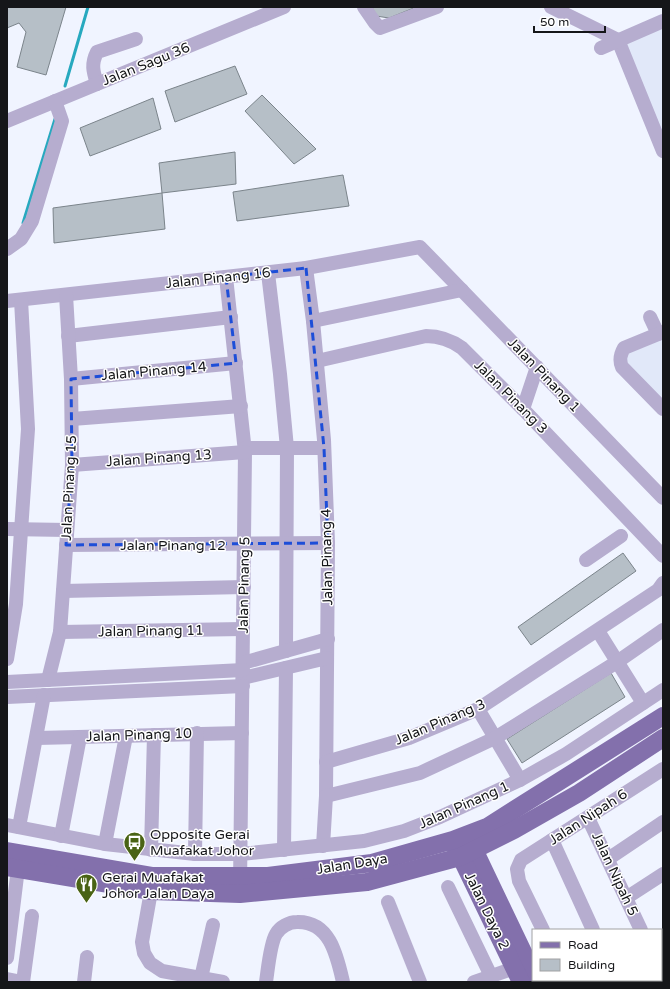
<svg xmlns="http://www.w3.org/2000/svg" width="670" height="989" font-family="'Varela Round',sans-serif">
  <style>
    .built { fill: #e1e8f9 }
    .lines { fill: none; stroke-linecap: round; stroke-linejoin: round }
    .stream { stroke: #27a9bf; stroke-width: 3 }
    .building { fill: #b6bfc7; stroke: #7b848b }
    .minor { stroke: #b6adcf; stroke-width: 14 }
    .major { stroke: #8370ac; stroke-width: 18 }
    .marked { fill: none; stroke: #1d4ed8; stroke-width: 3; stroke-dasharray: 8 5; stroke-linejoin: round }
    .labels { text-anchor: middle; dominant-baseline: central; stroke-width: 3; stroke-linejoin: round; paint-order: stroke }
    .street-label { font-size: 14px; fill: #151619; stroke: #fff }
    .poi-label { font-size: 14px; fill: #151619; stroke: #fff; text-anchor: start }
  </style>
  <rect width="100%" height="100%" fill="#f0f4ff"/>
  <!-- built -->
  <g class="built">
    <polygon points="663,17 663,161 613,39"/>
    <polygon points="663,328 663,414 617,354"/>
  </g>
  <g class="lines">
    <!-- stream -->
    <g class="stream">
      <polyline points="65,86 88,7"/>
      <polyline points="23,223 55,119"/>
    </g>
  </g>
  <!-- building -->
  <g class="building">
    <polygon points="7,7 66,7 46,75 17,67 26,32 19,23 7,28"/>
    <polygon points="372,7 416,7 389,18 376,16"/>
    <polygon points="235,66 247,94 175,122 165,91"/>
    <polygon points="262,95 316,149 294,164 245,111"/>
    <polygon points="153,98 161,129 90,156 80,128"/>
    <polygon points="235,152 236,184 162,193 159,163"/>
    <polygon points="343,175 349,206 237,221 233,192"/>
    <polygon points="162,193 165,229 54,243 53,208"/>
    <polygon points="623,553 636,571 531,645 518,627"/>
    <polygon points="611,673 625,697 522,763 507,739"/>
  </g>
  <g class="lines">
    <!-- minor -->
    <g class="minor">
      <polyline points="364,7 375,23 380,28 437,7"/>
      <polyline points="551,7 618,40 663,151"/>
      <polyline points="601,48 663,21"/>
      <path d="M97,84c-4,-13 -6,-20 0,-32l39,-13"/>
      <polyline points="7,121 284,7"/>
      <polyline points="7,249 21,239 32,221 62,121 55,101"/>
      <polyline points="306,268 313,321 324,440 328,543 326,796 323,846"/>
      <polyline points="268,273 280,374 287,448 286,651"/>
      <polyline points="226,277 245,452 240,886"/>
      <polyline points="7,301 306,268 420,247 663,498"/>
      <polyline points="650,317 658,334"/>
      <polyline points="313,321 462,290"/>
      <path d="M663,332l-39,16c-4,7 -5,12 -2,19l41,42"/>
      <polyline points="68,336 231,317"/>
      <path d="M317,361l109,-25c14,0 25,4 36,12l61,61 140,147"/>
      <polyline points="71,379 236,363"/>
      <polyline points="523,409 537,367"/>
      <polyline points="72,419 241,406"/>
      <polyline points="245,448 324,448"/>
      <polyline points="72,465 245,452"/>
      <polyline points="7,529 67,530"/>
      <polyline points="66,545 328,543"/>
      <polyline points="586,560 621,536"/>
      <polyline points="63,591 244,587"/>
      <polyline points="598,631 643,703"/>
      <polyline points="60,632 243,629"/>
      <polyline points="7,659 16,604 28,429 21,300"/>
      <polyline points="243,663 328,639"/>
      <polyline points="243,678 327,658"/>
      <polyline points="48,680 60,632 72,465 71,379 66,295"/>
      <polyline points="7,682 243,670"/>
      <polyline points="7,697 243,686"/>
      <polyline points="478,709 520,780"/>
      <polyline points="37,738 242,733"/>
      <polyline points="326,762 409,738 478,709 658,590 663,583"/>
      <polyline points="326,796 420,773 495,738 617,662 663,630"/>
      <polyline points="588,818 641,930"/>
      <polyline points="7,825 105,844 195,854 241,854 364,841 404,831 440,817 520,780 566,754 663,690"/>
      <polyline points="19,827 44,695"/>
      <polyline points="61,836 80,737"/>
      <polyline points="552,840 593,930"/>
      <polyline points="105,844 126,736"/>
      <polyline points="151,850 154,735"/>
      <polyline points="284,850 286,668"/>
      <polyline points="195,854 197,733"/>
      <polyline points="608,859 663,822"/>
      <polyline points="448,887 491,976"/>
      <polyline points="151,891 142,942 144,953 150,963 162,971 223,982"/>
      <polyline points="626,898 663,874"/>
      <polyline points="388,902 420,982"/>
      <polyline points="543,930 519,881 517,869 521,860 663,769"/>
      <polyline points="7,958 19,860"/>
      <polyline points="661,972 663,976"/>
      <polyline points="201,978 213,925"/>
      <polyline points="7,979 22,982"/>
      <polyline points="616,980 617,982"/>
      <polyline points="568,981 570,980"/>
      <polyline points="23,982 32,916"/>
      <polyline points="84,982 87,957"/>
      <path d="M266,982c2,-13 4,-38 10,-48 4,-7 13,-12 21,-12 33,-1 40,34 46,60"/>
      <polyline points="474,982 515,968"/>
    </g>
    <!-- major -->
    <g class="major">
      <polyline points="469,839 533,973"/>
      <polyline points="456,847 521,982"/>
      <polyline points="7,851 153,876 268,876 372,863 453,840 487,827 663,716"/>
      <polyline points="7,867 151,891 240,894 367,882 460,857 514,830 579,793 663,738"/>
    </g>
  </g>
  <!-- marked area -->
  <path class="marked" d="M306,268l18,180 4,95 -262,2 6,-80 -1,-86 165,-16 -10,-86z"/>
  <!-- icons -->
  <defs>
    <symbol id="bus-pin" viewBox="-11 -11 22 30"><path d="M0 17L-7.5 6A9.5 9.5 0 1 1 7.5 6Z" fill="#496314" stroke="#fff"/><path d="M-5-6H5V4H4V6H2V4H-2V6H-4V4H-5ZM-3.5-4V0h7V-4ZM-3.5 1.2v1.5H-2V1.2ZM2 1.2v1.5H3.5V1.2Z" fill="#fff"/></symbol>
    <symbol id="restaurant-pin" viewBox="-11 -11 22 30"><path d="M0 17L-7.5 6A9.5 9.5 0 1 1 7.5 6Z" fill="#496314" stroke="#fff"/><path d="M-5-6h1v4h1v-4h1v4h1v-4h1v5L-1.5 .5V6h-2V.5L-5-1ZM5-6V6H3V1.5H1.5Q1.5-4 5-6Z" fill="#fff"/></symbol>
  </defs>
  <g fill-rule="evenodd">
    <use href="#bus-pin" x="122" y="830" width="25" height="34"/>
    <use href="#restaurant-pin" x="74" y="872" width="25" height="34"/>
  </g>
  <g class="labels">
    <!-- street labels -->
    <g class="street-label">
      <text transform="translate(146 64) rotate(-22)">Jalan Sagu 36</text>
      <text transform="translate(218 278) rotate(-6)">Jalan Pinang 16</text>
      <text transform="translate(154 371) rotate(-5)">Jalan Pinang 14</text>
      <text transform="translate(544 375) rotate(46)">Jalan Pinang 1</text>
      <text transform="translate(511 397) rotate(45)">Jalan Pinang 3</text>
      <text transform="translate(159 458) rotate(-4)">Jalan Pinang 13</text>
      <text transform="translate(69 488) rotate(-87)">Jalan Pinang 15</text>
      <text x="173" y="545">Jalan Pinang 12</text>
      <text transform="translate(327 557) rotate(-91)">Jalan Pinang 4</text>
      <text transform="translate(244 585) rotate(-89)">Jalan Pinang 5</text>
      <text transform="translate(151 631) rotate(-1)">Jalan Pinang 11</text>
      <text transform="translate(440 722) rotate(-23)">Jalan Pinang 3</text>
      <text transform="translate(139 735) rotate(-2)">Jalan Pinang 10</text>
      <text transform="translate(464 805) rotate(-24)">Jalan Pinang 1</text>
      <text transform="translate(588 817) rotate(-33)">Jalan Nipah 6</text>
      <text transform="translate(352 864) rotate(-9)">Jalan Daya</text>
      <text transform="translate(615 874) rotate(65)">Jalan Nipah 5</text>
      <text transform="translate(487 911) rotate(64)">Jalan Daya 2</text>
    </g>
    <!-- poi labels -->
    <g class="poi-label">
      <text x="150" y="834">Opposite Gerai<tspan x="150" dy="16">Muafakat Johor</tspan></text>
      <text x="102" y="877">Gerai Muafakat<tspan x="102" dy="16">Johor Jalan Daya</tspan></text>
    </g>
  </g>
  <!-- border -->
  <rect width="670" height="989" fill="none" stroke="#151619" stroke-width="16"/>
  <!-- legend -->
  <rect x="532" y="929" width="130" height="52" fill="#ffffff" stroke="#a1a2a3"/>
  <rect x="540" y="942" width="20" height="6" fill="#8370ac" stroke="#a1a2a3"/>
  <text x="568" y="949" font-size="12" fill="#151619">Road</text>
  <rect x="540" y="959" width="20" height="12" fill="#b6bfc7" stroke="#a1a2a3"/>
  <text x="568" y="969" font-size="12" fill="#151619">Building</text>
  <!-- scale -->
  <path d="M534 26v6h71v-6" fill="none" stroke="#151619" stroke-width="2"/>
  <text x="540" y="26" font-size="12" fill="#151619" stroke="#ffffff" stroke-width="3" paint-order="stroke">50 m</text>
</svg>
